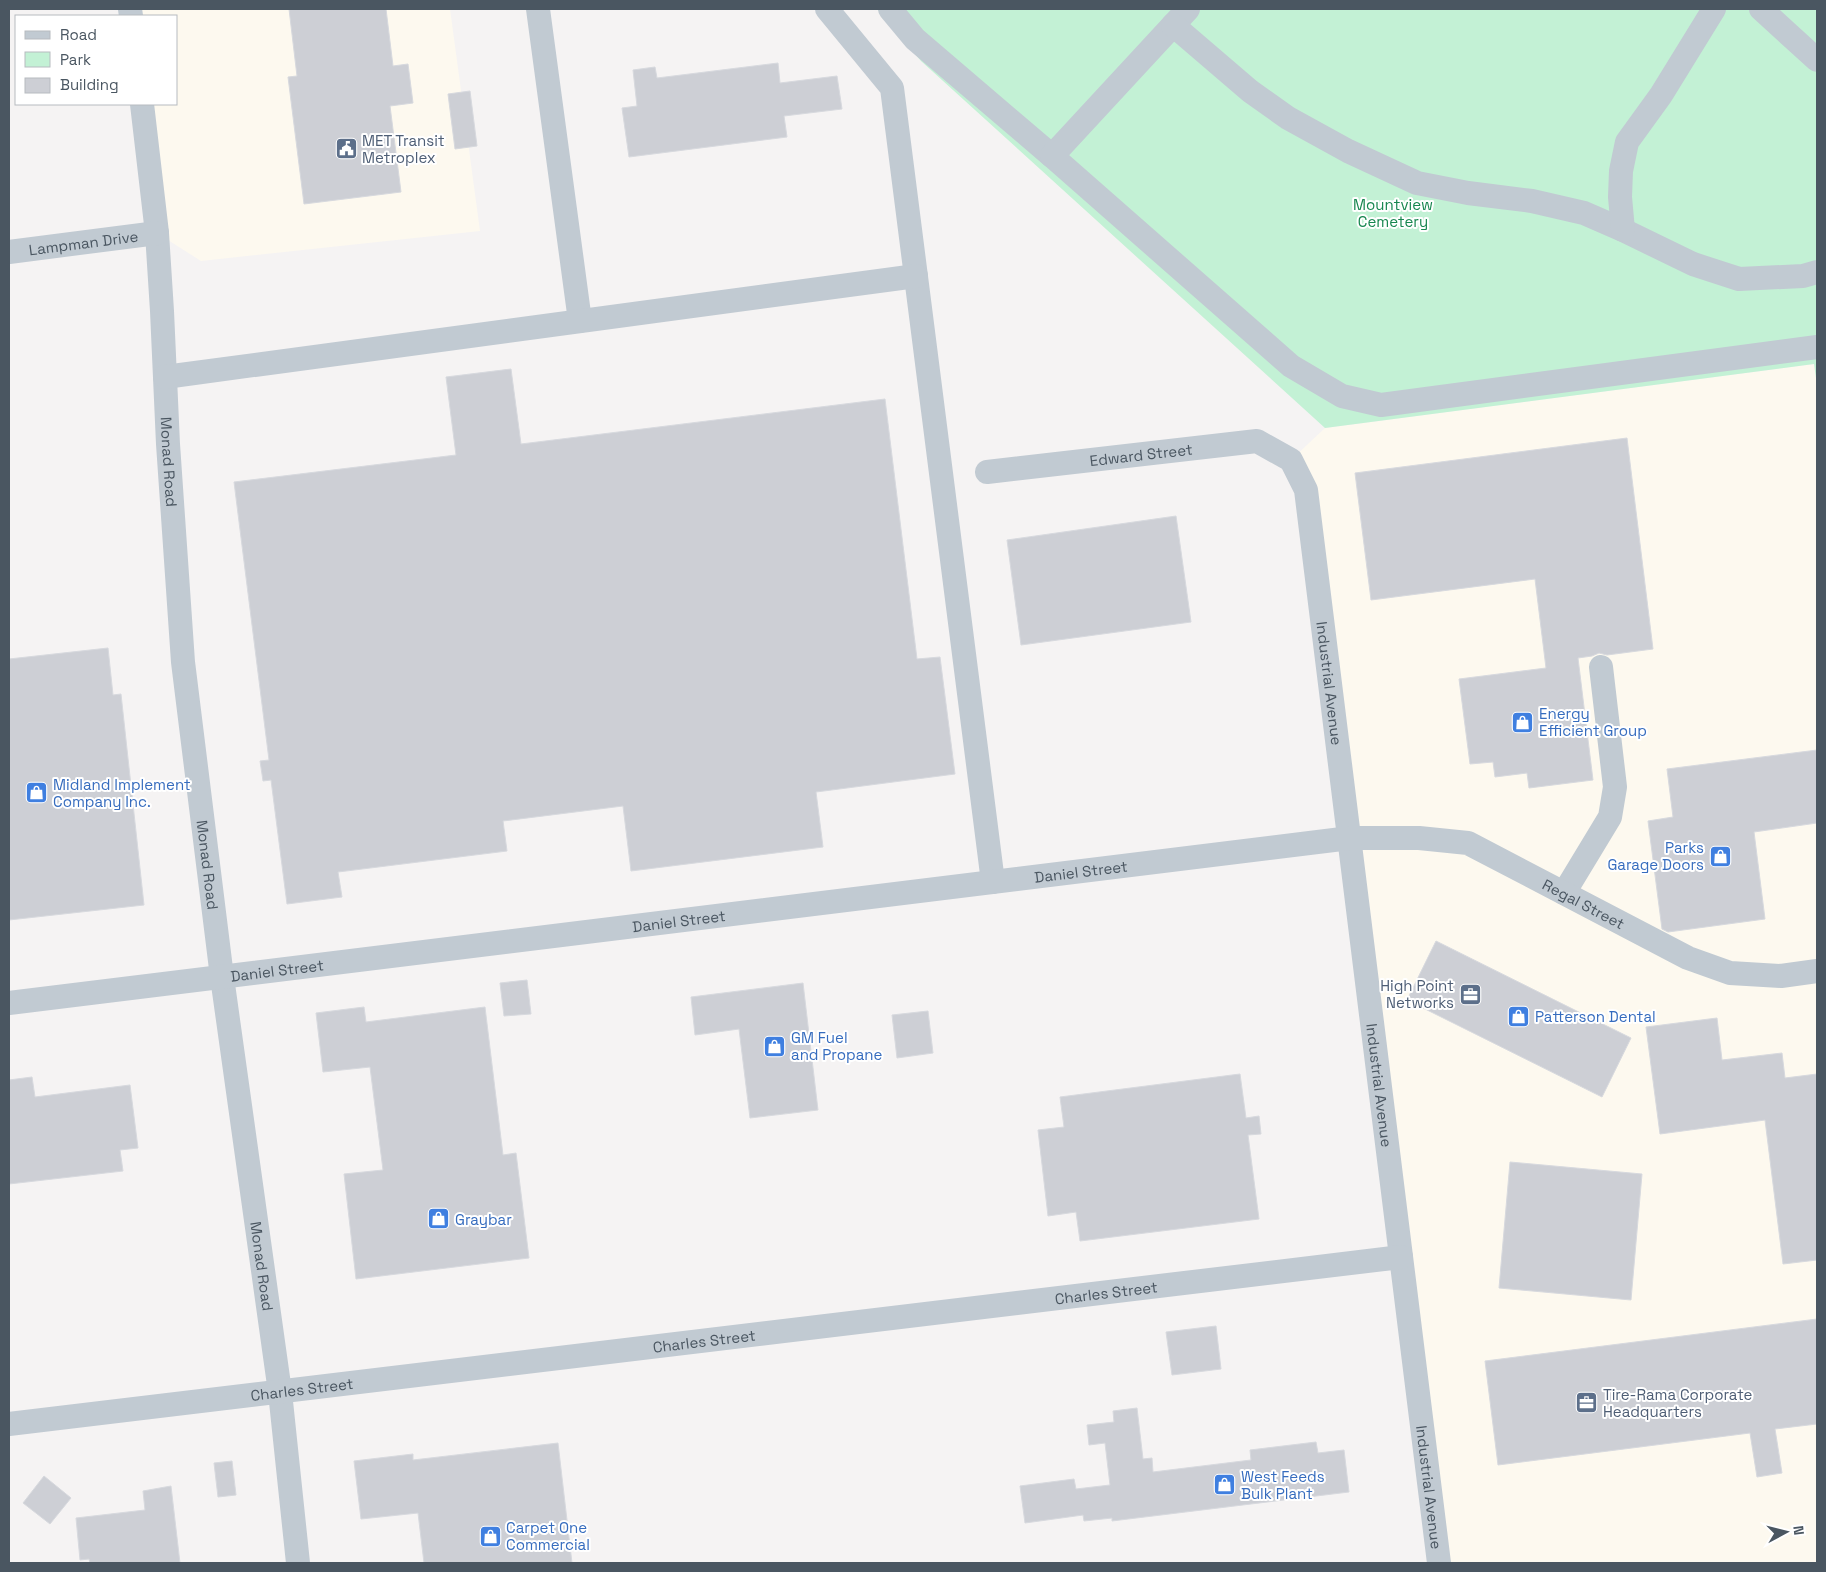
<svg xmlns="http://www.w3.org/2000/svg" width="1826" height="1572" font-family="'Space Grotesk',sans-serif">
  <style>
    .commercial { fill: #fdf9ef }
    .green { fill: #c3f1d5 }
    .building { fill: #cdcfd5; stroke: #d7d9de }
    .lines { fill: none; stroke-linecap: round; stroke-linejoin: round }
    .minor { stroke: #c1cad2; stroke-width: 24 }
    .labels { text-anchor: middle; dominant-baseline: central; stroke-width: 4; stroke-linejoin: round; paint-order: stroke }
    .service-label { font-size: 15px; fill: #4e5e75; stroke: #fff; text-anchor: start }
    .park-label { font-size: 15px; fill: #17864f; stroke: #fff }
    .street-label { font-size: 15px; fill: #4a5661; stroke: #fff }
    .shop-label { font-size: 15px; fill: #366cbe; stroke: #fff; text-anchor: start }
  </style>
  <rect width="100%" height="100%" fill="#f5f3f3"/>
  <!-- commercial -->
  <g class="commercial">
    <polygon points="130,9 450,9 480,231 201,261 157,233 141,104 176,104 176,16 131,16"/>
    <polygon points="1815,364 1817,385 1817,1563 1439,1563 1291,460 1325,428"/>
  </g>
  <!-- green -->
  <polygon class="green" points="877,9 1817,9 1817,385 1814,364 1325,428 921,61"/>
  <!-- building -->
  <g class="building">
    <polygon points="289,9 386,9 393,66 408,64 413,103 390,106 401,192 304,204 288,77 297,76"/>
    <polygon points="778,63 780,83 837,76 842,109 784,116 787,137 629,157 622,108 637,106 633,70 655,67 657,78"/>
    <polygon points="470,91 477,146 455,149 448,94"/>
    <polygon points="511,369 521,444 885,399 917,659 940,657 955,774 816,792 823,847 631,871 623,806 503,821 507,851 338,872 342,897 287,904 271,780 263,781 260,761 269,760 234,482 456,455 446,377"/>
    <polygon points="1627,438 1653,649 1607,655 1599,653 1592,656 1578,658 1593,780 1529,788 1527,773 1495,777 1493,762 1470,764 1459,679 1546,668 1535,579 1371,600 1355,473"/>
    <polygon points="1176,516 1191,622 1021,645 1007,540"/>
    <polygon points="108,648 113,695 121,694 144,905 9,920 9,659"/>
    <polygon points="1817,750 1817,823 1754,832 1765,919 1668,932 1662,929 1648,821 1673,817 1667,769"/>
    <polygon points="1436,941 1631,1038 1602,1097 1407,1000"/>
    <polygon points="527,980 531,1014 504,1016 500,983"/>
    <polygon points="803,983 818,1110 750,1118 739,1029 695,1035 691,997"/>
    <polygon points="364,1007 366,1022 485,1007 503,1155 516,1153 529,1258 356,1279 344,1174 383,1170 370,1067 323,1072 316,1013"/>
    <polygon points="928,1011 933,1053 897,1058 892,1015"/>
    <polygon points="1717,1018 1722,1060 1782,1053 1785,1078 1817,1074 1817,1260 1783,1264 1765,1120 1660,1134 1646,1027"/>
    <polygon points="1240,1074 1246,1118 1259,1116 1261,1134 1248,1135 1259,1219 1080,1241 1076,1212 1048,1216 1038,1130 1064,1127 1060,1097"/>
    <polygon points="32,1077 35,1097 130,1085 138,1148 120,1150 123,1171 9,1184 9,1080"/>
    <polygon points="1510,1162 1642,1174 1631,1300 1499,1288"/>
    <polygon points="1817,1319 1817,1424 1775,1429 1782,1473 1757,1477 1750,1433 1498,1465 1485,1361"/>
    <polygon points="1216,1326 1221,1369 1172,1375 1166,1332"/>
    <polygon points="1137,1408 1143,1459 1152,1458 1153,1472 1251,1460 1250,1450 1316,1442 1318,1453 1344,1450 1349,1492 1112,1521 1112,1518 1084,1521 1083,1515 1025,1523 1020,1486 1074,1479 1076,1489 1110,1485 1105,1443 1089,1445 1087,1425 1114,1422 1113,1411"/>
    <polygon points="558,1443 572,1563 424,1563 418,1513 361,1519 354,1461 413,1454 413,1460"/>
    <polygon points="232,1461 236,1495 218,1497 214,1463"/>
    <polygon points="44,1476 71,1498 50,1524 23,1503"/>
    <polygon points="171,1486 180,1563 90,1563 89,1559 80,1560 76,1518 145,1510 143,1491"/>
  </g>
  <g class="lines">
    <!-- minor -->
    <g class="minor">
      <polyline points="130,9 131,16"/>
      <polyline points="538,9 580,321"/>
      <polyline points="827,9 892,88 993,882"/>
      <polyline points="890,9 915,39 1052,156"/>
      <polyline points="1188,9 1052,156 1291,366 1342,396 1381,405 1817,347"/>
      <polyline points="1761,9 1817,60"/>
      <polyline points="1173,25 1250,91 1288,118 1348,151 1417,183 1468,193 1532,201 1584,213 1623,230 1693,264 1739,279 1803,276 1817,272"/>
      <path id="s1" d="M142,104l15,129 5,78 6,133 15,218 39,315 58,415 18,171"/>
      <polyline points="1623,230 1620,197 1621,171 1627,142 1661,95 1714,9"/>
      <path id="s2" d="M9,252l148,-19"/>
      <polyline points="165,377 916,276"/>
      <path id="s3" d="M987,472l270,-31 34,19 15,30 133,1073"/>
      <polyline points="1564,893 1610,817 1615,787 1601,667"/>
      <path id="s4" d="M9,1003l1341,-165h69l49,5 220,115 42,15 51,3 36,-5"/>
      <path id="s5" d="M9,1424l1392,-167"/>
    </g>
  </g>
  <!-- icons -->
  <defs>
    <symbol id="civic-square" viewBox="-11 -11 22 22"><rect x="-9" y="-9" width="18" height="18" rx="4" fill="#5c6f8a" stroke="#fff"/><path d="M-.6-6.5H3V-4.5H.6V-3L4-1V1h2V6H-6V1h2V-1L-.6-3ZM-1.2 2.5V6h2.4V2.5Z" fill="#fff"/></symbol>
    <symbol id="shop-square" viewBox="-11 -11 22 22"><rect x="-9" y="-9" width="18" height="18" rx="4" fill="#3f7fe0" stroke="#fff"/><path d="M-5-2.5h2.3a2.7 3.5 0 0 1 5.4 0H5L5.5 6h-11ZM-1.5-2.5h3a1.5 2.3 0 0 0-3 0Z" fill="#fff"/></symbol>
    <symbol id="office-square" viewBox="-11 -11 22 22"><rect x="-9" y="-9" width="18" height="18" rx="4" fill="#5c6f8a" stroke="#fff"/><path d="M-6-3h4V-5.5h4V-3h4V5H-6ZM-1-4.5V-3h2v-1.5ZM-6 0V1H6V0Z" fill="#fff"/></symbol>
  </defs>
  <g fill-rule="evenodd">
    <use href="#civic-square" x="334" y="136" width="25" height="25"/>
    <use href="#shop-square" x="1510" y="710" width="25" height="25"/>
    <use href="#shop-square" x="24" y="780" width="25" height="25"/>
    <use href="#shop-square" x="1708" y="844" width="25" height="25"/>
    <use href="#office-square" x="1458" y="982" width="25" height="25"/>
    <use href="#shop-square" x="1506" y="1004" width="25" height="25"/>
    <use href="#shop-square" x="762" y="1034" width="25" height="25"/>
    <use href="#shop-square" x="426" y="1206" width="25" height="25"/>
    <use href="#office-square" x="1574" y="1390" width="25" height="25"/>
    <use href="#shop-square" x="1212" y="1472" width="25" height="25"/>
    <use href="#shop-square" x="478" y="1524" width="25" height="25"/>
  </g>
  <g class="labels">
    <!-- service labels -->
    <g class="service-label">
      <text x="362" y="140">MET Transit<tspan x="362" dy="17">Metroplex</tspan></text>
      <text x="1454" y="985" text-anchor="end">High Point<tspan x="1454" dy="17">Networks</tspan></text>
      <text x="1603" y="1394">Tire-Rama Corporate<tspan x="1603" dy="17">Headquarters</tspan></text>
    </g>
    <!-- park labels -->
    <g class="park-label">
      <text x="1393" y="204">Mountview<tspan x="1393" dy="17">Cemetery</tspan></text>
    </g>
    <!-- street labels -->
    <g class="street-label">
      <text stroke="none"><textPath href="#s2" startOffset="75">Lampman Drive</textPath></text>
      <text stroke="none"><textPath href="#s3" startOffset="155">Edward Street</textPath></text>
      <text stroke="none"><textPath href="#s1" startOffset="359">Monad Road</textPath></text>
      <text stroke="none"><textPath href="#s3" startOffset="539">Industrial Avenue</textPath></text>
      <text stroke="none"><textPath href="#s1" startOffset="764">Monad Road</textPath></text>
      <text stroke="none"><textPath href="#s4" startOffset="1080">Daniel Street</textPath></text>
      <text stroke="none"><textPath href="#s4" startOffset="1600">Regal Street</textPath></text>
      <text stroke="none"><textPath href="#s4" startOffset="675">Daniel Street</textPath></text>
      <text stroke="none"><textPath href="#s4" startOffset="270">Daniel Street</textPath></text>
      <text stroke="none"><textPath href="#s3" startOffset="944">Industrial Avenue</textPath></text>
      <text stroke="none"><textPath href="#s1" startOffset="1169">Monad Road</textPath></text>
      <text stroke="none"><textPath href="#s5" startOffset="1105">Charles Street</textPath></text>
      <text stroke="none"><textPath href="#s5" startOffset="700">Charles Street</textPath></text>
      <text stroke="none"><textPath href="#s5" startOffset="295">Charles Street</textPath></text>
      <text stroke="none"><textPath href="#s3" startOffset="1349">Industrial Avenue</textPath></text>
    </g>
    <!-- shop labels -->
    <g class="shop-label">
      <text x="1539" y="713">Energy<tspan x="1539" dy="17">Efficient Group</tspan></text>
      <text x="53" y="784">Midland Implement<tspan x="53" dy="17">Company Inc.</tspan></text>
      <text x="1704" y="847" text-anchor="end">Parks<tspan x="1704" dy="17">Garage Doors</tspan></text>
      <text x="1535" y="1016">Patterson Dental</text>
      <text x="791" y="1037">GM Fuel<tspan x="791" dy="17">and Propane</tspan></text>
      <text x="455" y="1219">Graybar</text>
      <text x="1241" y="1476">West Feeds<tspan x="1241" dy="17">Bulk Plant</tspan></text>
      <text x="506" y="1527">Carpet One<tspan x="506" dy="17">Commercial</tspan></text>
    </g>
  </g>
  <!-- border -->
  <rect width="1826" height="1572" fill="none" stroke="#4a5661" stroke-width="20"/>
  <!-- legend -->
  <rect x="15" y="15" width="162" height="90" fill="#ffffff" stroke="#b7bbc0"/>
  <rect x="25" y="31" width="25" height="8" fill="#c1cad2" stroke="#b7bbc0"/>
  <text x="60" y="40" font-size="15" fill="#4a5661">Road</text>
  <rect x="25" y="52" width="25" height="15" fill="#c3f1d5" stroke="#b7bbc0"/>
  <text x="60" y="65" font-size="15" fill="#4a5661">Park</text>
  <rect x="25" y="78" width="25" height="15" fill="#cdcfd5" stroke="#b7bbc0"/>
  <text x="60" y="90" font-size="15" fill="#4a5661">Building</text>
  <!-- north arrow -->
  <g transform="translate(1786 1532) rotate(83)" stroke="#ffffff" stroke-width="4" paint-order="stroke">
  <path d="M0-4L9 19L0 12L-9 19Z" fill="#4a5661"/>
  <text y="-8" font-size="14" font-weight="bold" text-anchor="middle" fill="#4a5661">N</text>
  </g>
</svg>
